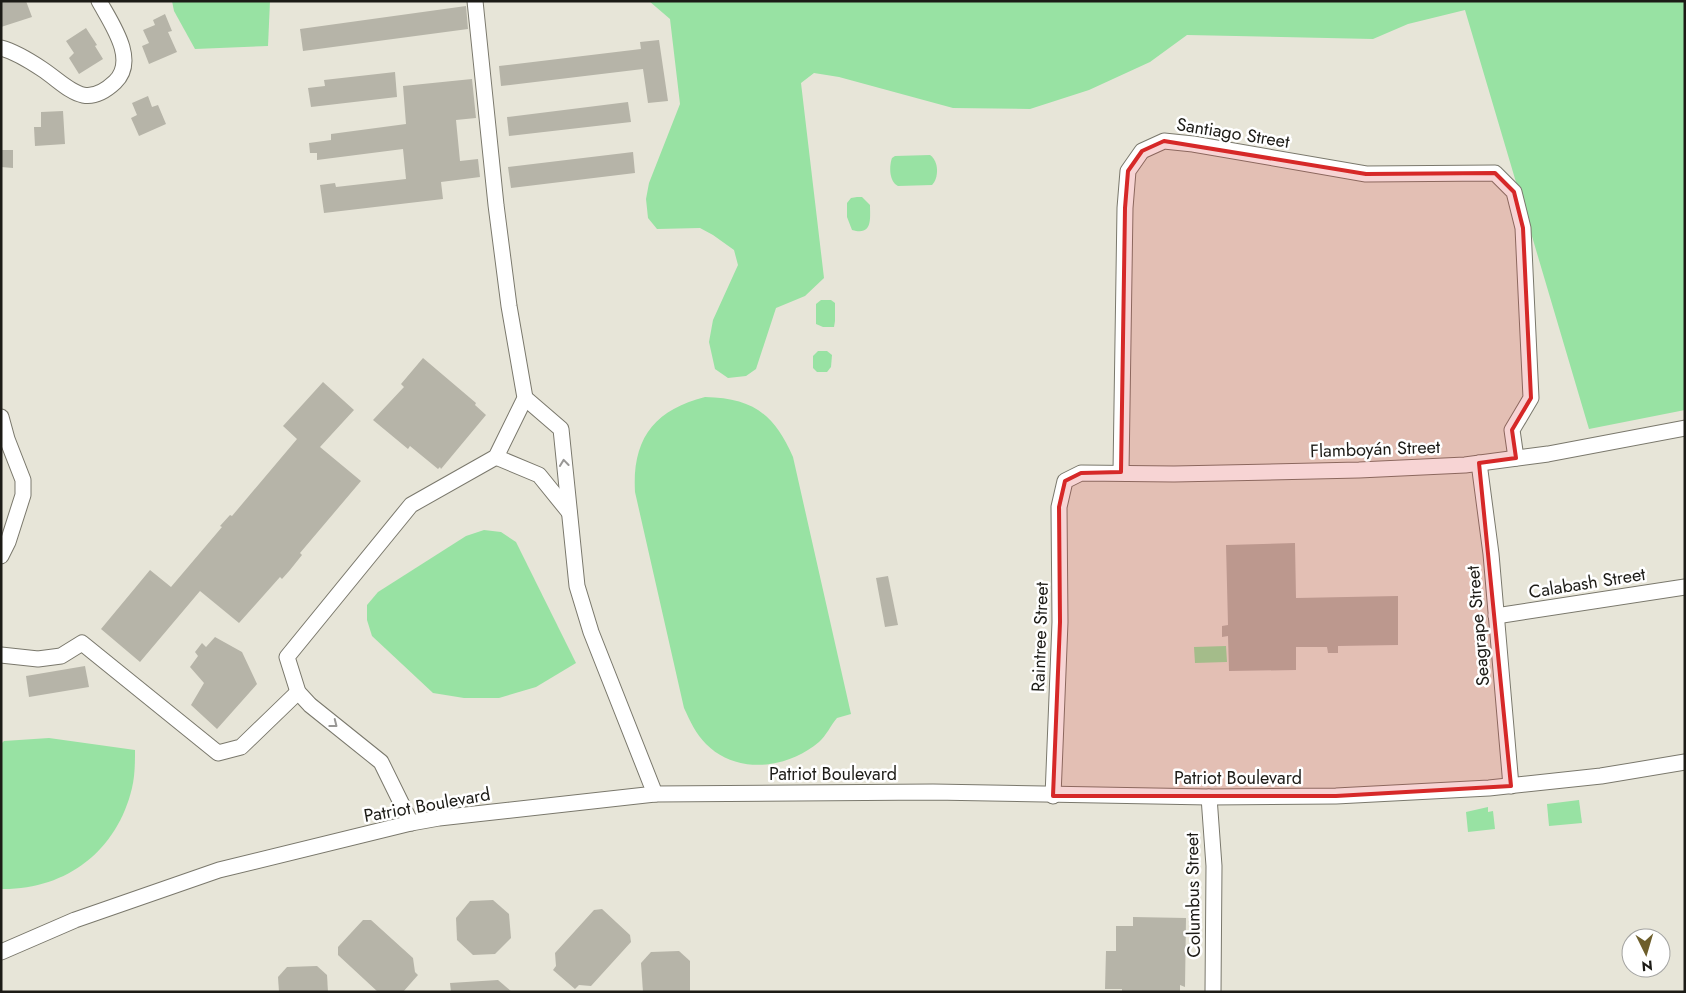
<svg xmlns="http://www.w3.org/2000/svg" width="1686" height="993" font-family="Jost,sans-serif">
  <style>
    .green { fill: #98e2a3 }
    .building { fill: #b6b4a8 }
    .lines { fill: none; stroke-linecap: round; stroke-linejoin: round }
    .minor-casing { stroke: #7a786c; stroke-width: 17 }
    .minor { stroke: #fff; stroke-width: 15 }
    .oneway { stroke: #999896 }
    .marked { fill: #d62828; fill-opacity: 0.2; stroke: #d62828; stroke-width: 4; stroke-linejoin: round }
    .labels { text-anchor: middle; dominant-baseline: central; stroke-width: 5; stroke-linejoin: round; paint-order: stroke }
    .street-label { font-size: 18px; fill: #1c1b16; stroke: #fff }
  </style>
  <rect width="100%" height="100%" fill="#e7e5d8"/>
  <!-- green -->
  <g class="green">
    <polygon points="172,1 270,1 268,46 195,49 174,11"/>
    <polygon points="649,1 1685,1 1685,410 1589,429 1465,10 1408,24 1373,39 1187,35 1150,62 1089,90 1030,109 953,108 839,77 814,73 801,83 824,278 805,296 776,308 756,369 746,376 728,378 715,369 709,342 713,320 738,265 734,250 713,235 700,228 657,229 648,218 646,199 649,183 680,104 670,19"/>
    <path d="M930,155c9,6 9,23 2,30l-34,1c-9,-4 -9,-20 -6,-28l3,-2z"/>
    <path d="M857,197h5l8,8c0,14 3,31 -18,25l-5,-13v-14l4,-5z"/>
    <polygon points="821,300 831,300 835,303 835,321 834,327 823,327 816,324 816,304"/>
    <polygon points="818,351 827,351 832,355 831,367 827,372 817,372 813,368 813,356"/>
    <path d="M705,397c48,1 69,17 88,60l58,257 -14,4c-6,7 -11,18 -18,24 -32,27 -82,33 -113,2 -10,-10 -16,-23 -22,-36l-49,-216c-3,-53 19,-82 70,-95z"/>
    <polygon points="484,530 501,532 516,542 576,663 536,687 499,698 464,698 433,693 372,636 367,620 367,605 378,592 466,536"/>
    <polygon points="1226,646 1227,662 1195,663 1194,647"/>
    <path d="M49,738l86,12c0,12 0,25 -3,38 -15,63 -66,102 -131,101v-145l3,-3z"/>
    <polygon points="1579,800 1582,823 1549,826 1547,804"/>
    <polygon points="1488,807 1488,812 1493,811 1495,829 1468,832 1466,812"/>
  </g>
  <!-- building -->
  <g class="building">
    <polygon points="1,1 26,1 32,17 1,27"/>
    <polygon points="466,6 468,29 303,51 300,29"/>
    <polygon points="165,14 172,31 168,32 177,52 149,64 142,46 149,43 143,30 155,25 153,20"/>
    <polygon points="86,28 97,45 95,46 103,59 79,74 69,58 74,53 66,41"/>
    <polygon points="659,40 668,101 648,103 643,69 501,86 499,66 641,49 640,42"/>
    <polygon points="395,72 397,97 311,107 308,88 325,86 324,80"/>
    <polygon points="472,79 476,118 456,120 460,161 478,159 480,177 441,182 443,199 324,213 320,185 335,183 336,187 406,179 403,149 317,160 317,153 310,153 309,143 331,140 331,134 406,124 403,86"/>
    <polygon points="148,96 152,107 158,105 166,124 139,136 131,118 137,115 132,103"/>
    <polygon points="628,102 631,122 509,136 507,117"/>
    <polygon points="63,111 65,144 35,146 34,127 41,127 41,112"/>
    <polygon points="1,150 13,150 13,168 1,167"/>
    <polygon points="633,152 635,173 511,188 508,167"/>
    <polygon points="423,358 476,403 475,405 486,415 441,469 440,467 438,469 410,446 408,449 373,420 404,387 401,384"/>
    <polygon points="323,382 354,410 320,447 361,481 300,553 302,555 290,570 282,579 280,577 239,623 200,591 140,662 101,629 150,570 171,587 222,527 220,526 230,515 232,516 297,439 283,426"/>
    <polygon points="1295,543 1296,598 1398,596 1398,645 1338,646 1338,653 1328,653 1327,647 1296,647 1296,670 1229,671 1228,636 1222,637 1222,626 1228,625 1226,545"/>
    <polygon points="888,576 898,625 885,627 876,578"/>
    <polygon points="215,637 242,652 257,684 217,729 191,705 204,683 190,667 198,656 195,652 202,643 206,647"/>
    <polygon points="85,666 89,687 29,697 26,676"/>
    <polygon points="493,900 509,914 511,938 495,954 473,955 457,940 456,918 470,901"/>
    <polygon points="602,909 630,935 631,942 591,986 579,985 575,989 553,970 556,966 555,953 594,910"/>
    <polygon points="1133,917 1186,918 1185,987 1180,985 1180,992 1122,992 1122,989 1105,989 1106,951 1116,951 1116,926 1133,926"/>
    <polygon points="363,920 371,920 413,958 415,972 418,975 403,992 378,992 338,955 338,947"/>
    <polygon points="679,951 690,961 690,992 643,992 641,963 651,952"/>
    <polygon points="317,966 327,975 328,992 279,992 278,977 287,967"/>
    <polygon points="498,980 512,992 451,992 450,983"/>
  </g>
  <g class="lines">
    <defs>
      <g id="minor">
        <path d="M1,48c15,4 29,13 41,21 27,18 42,42 73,13 23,-22 -4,-59 -16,-81"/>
        <polyline points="525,398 561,429 577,586 591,632 655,794"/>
        <polyline points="1,417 7,439 23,480 23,495 8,542 1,556"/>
        <polyline points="496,457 539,475 569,512"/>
        <polyline points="1479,463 1491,554 1511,786"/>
        <polyline points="1121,472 1125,208 1128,171 1142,151 1164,141 1193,144 1366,174 1495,173 1514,192 1523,228 1531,398 1512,430 1516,458"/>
        <polyline points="1496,616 1685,587"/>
        <polyline points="1,655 38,659 61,656 82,643 218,753 241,747 298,692"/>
        <polyline points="1053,796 1060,622 1059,507 1065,481 1081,473 1174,474 1359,470 1465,465 1548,454 1685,428"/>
        <polyline points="1209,797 1214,866 1213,992"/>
        <polyline points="411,823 381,762 310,705 298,692 287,657 411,505 496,457 525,398 509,306 496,205 475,1"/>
        <polyline points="1,952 75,920 219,870 411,823 439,818 655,794 933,792 1209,797 1336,796 1489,788 1601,776 1685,762"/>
      </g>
    </defs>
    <!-- minor casing -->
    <use href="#minor" class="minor-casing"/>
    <!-- minor -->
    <use href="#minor" class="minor"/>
  </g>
  <!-- one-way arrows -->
  <defs><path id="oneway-chevron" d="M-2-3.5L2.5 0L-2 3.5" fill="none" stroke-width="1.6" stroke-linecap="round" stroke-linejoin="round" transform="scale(1.25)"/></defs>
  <g class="oneway">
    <use href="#oneway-chevron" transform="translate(564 463) rotate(-96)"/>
    <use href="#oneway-chevron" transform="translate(334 724) rotate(38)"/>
  </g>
  <!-- marked area -->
  <path class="marked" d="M1164,141l202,33 129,-1 19,19 9,36 8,170 -19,32 4,28 -37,5 32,323 -175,10h-283l7,-174 -1,-115 6,-26 16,-8 40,-1 4,-264 3,-37 14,-20z"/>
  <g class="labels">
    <!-- street labels -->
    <g class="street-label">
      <text transform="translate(1233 133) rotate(9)">Santiago Street</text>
      <text transform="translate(1375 449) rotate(-2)">Flamboyán Street</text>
      <text transform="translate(1587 583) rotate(-9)">Calabash Street</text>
      <text transform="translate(1478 626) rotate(-95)">Seagrape Street</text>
      <text transform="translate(1040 637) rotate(-88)">Raintree Street</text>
      <text x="833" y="774">Patriot Boulevard</text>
      <text x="1238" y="778">Patriot Boulevard</text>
      <text transform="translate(427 805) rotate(-10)">Patriot Boulevard</text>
      <text transform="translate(1193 895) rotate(-91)">Columbus Street</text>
    </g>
  </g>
  <!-- border -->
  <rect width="1686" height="993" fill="none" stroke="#1c1b16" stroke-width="5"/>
  <!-- north arrow -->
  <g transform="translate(1646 953) rotate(175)"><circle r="24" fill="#ffffff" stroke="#a4a4a2"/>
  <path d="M0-4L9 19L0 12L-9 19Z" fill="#6d5e2b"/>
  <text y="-8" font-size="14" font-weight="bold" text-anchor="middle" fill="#1c1b16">N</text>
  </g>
</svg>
